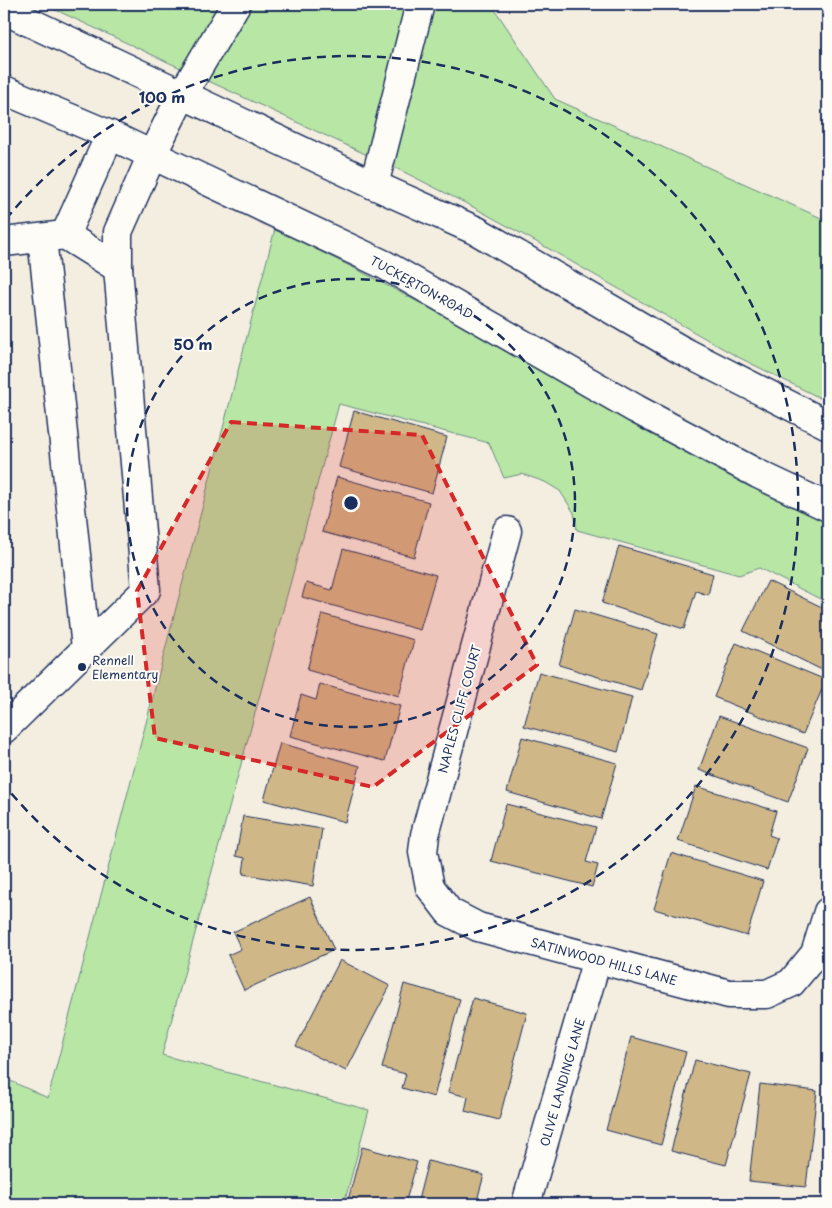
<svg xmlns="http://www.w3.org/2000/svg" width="832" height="1208" font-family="'Playpen Sans',sans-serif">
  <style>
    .green { fill: #b8e6a5; stroke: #6a8a82 }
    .building { fill: #d0b787; stroke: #1b2f5e }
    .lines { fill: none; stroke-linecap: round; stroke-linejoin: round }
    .minor-casing { stroke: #1b2f5e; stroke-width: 31 }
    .major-casing { stroke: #1b2f5e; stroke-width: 31 }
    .minor { stroke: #fdfcf7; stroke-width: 28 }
    .major { stroke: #fdfcf7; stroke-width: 28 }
    .marked { fill: #d62828; fill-opacity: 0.2; stroke: #d62828; stroke-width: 4; stroke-dasharray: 10 6; stroke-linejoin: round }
    .ring { fill: none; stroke: #1b2f5e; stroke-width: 2.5; stroke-dasharray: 9 6 }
    .poi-dot { fill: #1b2f5e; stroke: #fdfcf7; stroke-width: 2 }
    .labels { text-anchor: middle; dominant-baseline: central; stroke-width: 4; stroke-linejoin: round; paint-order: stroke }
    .street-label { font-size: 12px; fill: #1b2f5e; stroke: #fdfcf7 }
    .poi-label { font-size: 12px; fill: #1b2f5e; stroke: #fdfcf7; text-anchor: start }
    .centre { fill: #1b2f5e; stroke: #fdfcf7; stroke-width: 2.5 }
    .ring-label { font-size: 15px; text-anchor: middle; font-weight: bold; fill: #1b2f5e; stroke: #fdfcf7; stroke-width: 4; stroke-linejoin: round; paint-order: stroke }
  </style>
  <rect width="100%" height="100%" fill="#f4eee1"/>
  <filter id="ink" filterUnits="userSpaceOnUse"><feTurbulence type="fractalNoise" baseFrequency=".02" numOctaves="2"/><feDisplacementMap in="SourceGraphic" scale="10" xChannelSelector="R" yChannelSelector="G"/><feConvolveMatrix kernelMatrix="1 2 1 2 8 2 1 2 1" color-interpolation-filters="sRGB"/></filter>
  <g filter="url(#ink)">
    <!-- green -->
    <g class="green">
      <polygon points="43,4 491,4 555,99 828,221 828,402 736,356 551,250 473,207 406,173"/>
      <polygon points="275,229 360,271 493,342 624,419 729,474 828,522 828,603 759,568 739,575 577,530 574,513 560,491 545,482 522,474 504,478 489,443 339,404 162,1055 369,1110 344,1204 11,1204 4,1137 4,1078 48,1098"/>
    </g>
    <!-- building -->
    <g class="building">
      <polygon points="354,411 447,437 432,493 339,467"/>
      <polygon points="337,477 429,502 414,557 322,532"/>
      <polygon points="619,546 713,574 708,595 696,591 684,629 602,603"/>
      <polygon points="343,549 436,575 420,630 302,597 306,583 332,590"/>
      <polygon points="768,581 828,610 828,673 743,631"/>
      <polygon points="575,609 658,634 641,690 559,665"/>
      <polygon points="322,614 414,640 399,696 307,670"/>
      <polygon points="736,643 826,680 803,734 714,697"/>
      <polygon points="539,672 632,697 618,752 524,726"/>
      <polygon points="320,684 400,706 385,761 290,736 301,695 316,700"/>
      <polygon points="719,716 808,748 788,802 699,770"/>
      <polygon points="522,737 617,763 601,819 507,792"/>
      <polygon points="280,743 360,766 345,822 264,800"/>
      <polygon points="696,786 776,811 769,835 777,838 767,870 678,841"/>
      <polygon points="506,804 596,827 586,862 598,865 592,887 491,861"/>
      <polygon points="243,816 322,829 313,886 243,874 245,858 236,856"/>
      <polygon points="671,853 763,881 747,936 654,909"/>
      <polygon points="310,897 334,950 244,990 228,955 241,949 233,932"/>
      <polygon points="340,960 390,986 346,1071 296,1046"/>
      <polygon points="404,984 460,999 434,1097 402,1088 406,1074 382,1068"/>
      <polygon points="473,998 527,1013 499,1120 465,1111 468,1097 448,1092"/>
      <polygon points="631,1037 686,1052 661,1145 606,1130"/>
      <polygon points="695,1060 751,1074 726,1165 671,1151"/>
      <polygon points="760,1084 817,1091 806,1187 749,1181"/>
      <polygon points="362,1147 417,1162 405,1204 347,1204"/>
      <polygon points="428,1161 484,1175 476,1204 417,1204"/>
    </g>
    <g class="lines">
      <defs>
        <g id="minor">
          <polyline points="182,95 236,4"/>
          <polyline points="374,185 420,4"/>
          <polyline points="65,235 110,135"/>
          <polyline points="42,238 86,648"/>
          <polyline points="4,242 65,235 118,268"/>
          <polyline points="507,531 425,835 423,852 430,887 449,912 478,927 729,994 767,994 791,983 815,954 828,912"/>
          <polyline points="4,729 146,590 118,268 118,232 152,155"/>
          <polyline points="526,1204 597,959"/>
        </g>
        <g id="major">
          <polyline points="4,10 374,185 477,231 681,350 828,425"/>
          <polyline points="4,90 110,135 385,265 636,409 758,474 828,507"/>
          <polyline points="152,155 182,95"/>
        </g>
      </defs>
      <!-- minor casing -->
      <use href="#minor" class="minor-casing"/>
      <!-- major casing -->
      <use href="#major" class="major-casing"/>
      <!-- minor -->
      <use href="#minor" class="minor"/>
      <!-- major -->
      <use href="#major" class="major"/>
    </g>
  </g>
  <!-- marked area -->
  <path class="marked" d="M231,422l191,13 115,230 -164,122 -218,-49 -18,-147z"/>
  <!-- distance rings -->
  <g class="ring">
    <circle cx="351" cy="503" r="224"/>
    <path d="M6 219A447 447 0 1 1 6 787"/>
  </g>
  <!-- markers -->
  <circle class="poi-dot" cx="82" cy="667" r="5"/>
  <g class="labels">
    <!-- street labels -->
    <g class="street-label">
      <text transform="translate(422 287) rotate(29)">TUCKERTON ROAD</text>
      <text transform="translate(459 709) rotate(-75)">NAPLES CLIFF COURT</text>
      <text transform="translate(604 961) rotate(15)">SATINWOOD HILLS LANE</text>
      <text transform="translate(562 1082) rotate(-74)">OLIVE LANDING LANE</text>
    </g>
    <!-- poi labels -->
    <g class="poi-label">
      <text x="92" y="660">Rennell<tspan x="92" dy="14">Elementary</tspan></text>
    </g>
  </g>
  <circle cx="351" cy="503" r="8" class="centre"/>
  <g class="ring-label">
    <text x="162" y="103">100 m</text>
    <text x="193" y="350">50 m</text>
  </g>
  <!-- margin -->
  <rect width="832" height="1208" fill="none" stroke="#fdfcf7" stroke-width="20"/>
  <rect x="10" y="10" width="812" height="1188" fill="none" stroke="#1b2f5e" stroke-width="2" filter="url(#ink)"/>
</svg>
